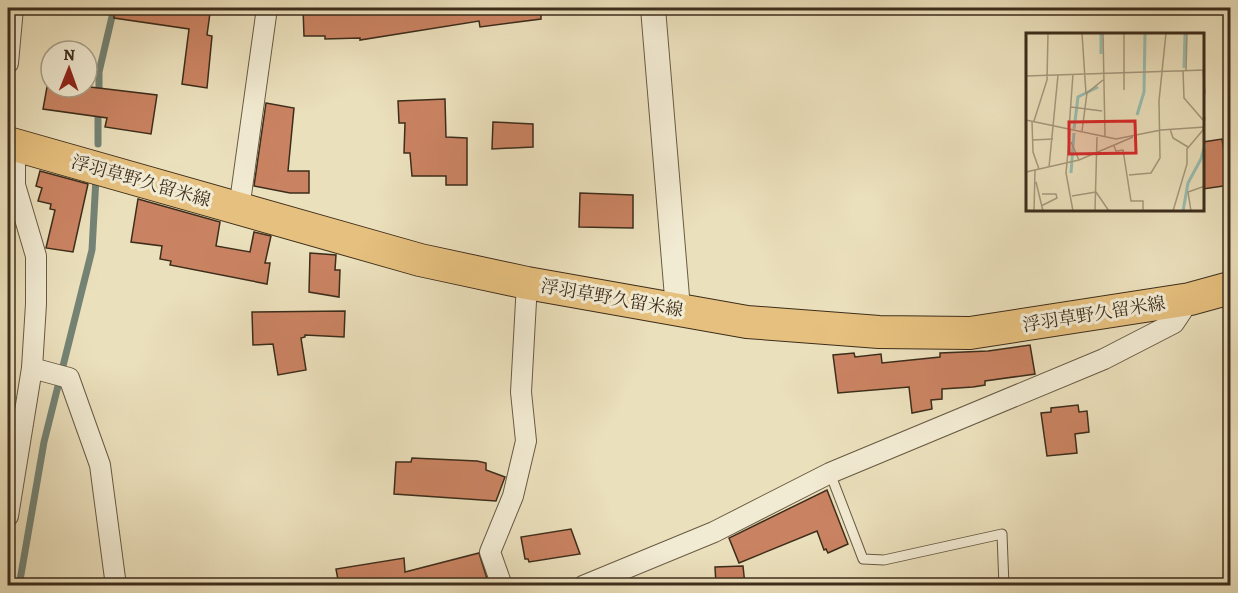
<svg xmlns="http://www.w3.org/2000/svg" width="1238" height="593" font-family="Alegreya,'Noto Serif JP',serif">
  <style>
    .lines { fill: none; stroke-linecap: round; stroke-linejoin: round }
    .stream { stroke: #748375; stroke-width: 7 }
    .building { fill: #ca8362; stroke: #3d2d1b; stroke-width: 1.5 }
    .service-casing { stroke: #685a43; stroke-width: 11 }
    .minor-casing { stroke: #685a43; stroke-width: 22 }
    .tertiary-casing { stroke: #685a43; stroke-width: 26 }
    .primary-casing { stroke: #3d2d1b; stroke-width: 34 }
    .service { stroke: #f2ebd3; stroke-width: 9 }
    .minor { stroke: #f2ebd3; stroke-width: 20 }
    .tertiary { stroke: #f2ebd3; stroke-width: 24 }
    .primary { stroke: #e6c07e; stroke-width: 32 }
    .labels { text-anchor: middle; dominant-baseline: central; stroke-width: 6; stroke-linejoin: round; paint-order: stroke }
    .street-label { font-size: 18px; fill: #3d2d1b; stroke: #f2ebd3 }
    .inset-river { fill: none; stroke: #98bdb1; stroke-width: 3 }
    .inset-road { fill: none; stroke: #a5987c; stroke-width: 1.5 }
    .view { fill: #d62828; fill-opacity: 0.15; stroke: #d62828; stroke-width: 3 }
    .inset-edge { fill: none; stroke: #3d2d1b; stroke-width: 3 }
  </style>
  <rect width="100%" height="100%" fill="#ebe0bc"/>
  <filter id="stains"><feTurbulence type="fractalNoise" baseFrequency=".00333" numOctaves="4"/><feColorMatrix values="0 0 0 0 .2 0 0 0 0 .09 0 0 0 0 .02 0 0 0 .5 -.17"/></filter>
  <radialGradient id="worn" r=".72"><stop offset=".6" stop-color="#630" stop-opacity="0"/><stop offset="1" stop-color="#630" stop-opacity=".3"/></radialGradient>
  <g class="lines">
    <!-- stream -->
    <g class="stream">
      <polyline points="99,96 99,72 114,8"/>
      <polyline points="98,144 98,110"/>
      <polyline points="19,586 44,442 92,250 96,178"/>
    </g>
  </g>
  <!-- building -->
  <g class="building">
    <polygon points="114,8 201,8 200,11 210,13 207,35 212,36 207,88 182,84 189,29 114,18"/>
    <polygon points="303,8 541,8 541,19 480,27 479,21 360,40 360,38 325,39 325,36 304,36"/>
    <polygon points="47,87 90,87 157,95 151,134 105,127 107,118 43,109"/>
    <polygon points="445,99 446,137 467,138 467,185 446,185 446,176 412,176 410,153 404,153 405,123 399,123 398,101"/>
    <polygon points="266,103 294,108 288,171 309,171 309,193 290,193 254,186"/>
    <polygon points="493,122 533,124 533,147 492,149"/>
    <polygon points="1222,139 1224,152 1230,151 1230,185 1203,189 1203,142"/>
    <polygon points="40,171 88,184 73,252 46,248 55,210 50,209 51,204 38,201 42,188 36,186"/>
    <polygon points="580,193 633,195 633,228 579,227"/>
    <polygon points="138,199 220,222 216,246 250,252 254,232 271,236 265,263 270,263 267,284 170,265 171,261 160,259 162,246 131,242"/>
    <polygon points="310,253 336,255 335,270 340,270 339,297 309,292"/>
    <polygon points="345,311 344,337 305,335 305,337 301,338 306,370 278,375 273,344 253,345 252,312"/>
    <polygon points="1030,345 1035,374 985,381 985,385 973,387 942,389 942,399 931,400 932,409 912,413 909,387 838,393 833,355 854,353 855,357 881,354 882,363 940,357 940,353 988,351"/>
    <polygon points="1078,405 1079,412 1087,411 1089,432 1075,434 1077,453 1047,456 1041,413 1051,412 1051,408"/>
    <polygon points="412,458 477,461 486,463 486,470 505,477 496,501 394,494 396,462 411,462"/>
    <polygon points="827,490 848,544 828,553 826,549 824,550 817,531 739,563 729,538"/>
    <polygon points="571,529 580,554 529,562 528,559 525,559 521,537"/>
    <polygon points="479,553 489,585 339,585 336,569 404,558 405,572"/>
    <polygon points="743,566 745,585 716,585 715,567"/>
  </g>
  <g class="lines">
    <defs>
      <polyline id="service" points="830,473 863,559 884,560 1002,534 1004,586"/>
      <g id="minor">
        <polyline points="8,63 13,8"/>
        <polyline points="239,209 267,8"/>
        <polyline points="32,368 69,378 100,465 116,586"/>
        <polyline points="8,516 32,368 36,304 36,256 15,185 15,145"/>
        <polyline points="502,586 490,552 513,496 526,441 521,392 527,283"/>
        <polyline points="583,586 714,532 830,473 1104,359 1174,323 1190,299"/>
      </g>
      <polyline id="tertiary" points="653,8 678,309"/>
      <polyline id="primary" points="8,143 420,260 527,283 747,322 879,332 970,333 1190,299 1230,288"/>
    </defs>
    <!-- service casing -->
    <use href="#service" class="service-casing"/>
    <!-- minor casing -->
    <use href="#minor" class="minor-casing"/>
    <!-- tertiary casing -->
    <use href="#tertiary" class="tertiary-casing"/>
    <!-- primary casing -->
    <use href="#primary" class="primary-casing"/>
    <!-- service -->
    <use href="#service" class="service"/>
    <!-- minor -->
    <use href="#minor" class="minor"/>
    <!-- tertiary -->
    <use href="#tertiary" class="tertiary"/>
    <!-- primary -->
    <use href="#primary" class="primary"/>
  </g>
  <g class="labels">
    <!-- street labels -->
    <g class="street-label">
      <text transform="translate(141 181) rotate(16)">浮羽草野久留米線</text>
      <text transform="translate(612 298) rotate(10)">浮羽草野久留米線</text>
      <text transform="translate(1094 314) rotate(-9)">浮羽草野久留米線</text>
    </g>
  </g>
  <!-- overview -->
  <g transform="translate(1026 33)">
    <rect width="178" height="178" fill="#ebe0bc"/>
    <path class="inset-river" d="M75,0v21M158,35l1,-35M111,82l7,-23 1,-59M48,96l4,-32 20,-10M45,140l3,-40M157,178l5,-28 13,-24 4,-15"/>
    <path class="inset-road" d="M56,0l4,61M77,0l2,103M98,0v57M157,37l1,28 19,22M160,37l1,-37M177,37l2,24M0,43l179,-6M45,74l31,4M0,87l90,19 45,-9 44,-3M8,88l13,-41 1,-47M6,89l1,30 6,17M43,96l4,-55M144,96l3,9 15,9M44,97l-4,43 7,38M56,98l5,-38 16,-13M6,107l21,-1M45,109l8,18M88,113l2,5 7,-1 8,51h12v10M23,134l9,-92M0,139l53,-12 54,-23M103,142l22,-2 9,-15 -1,-57 7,-68M10,149l7,29M70,159l13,19M46,163l24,-4M15,173l16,-8 -1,-4h-14M8,178l1,-41M69,178l2,-74M147,178l14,-47v-15l16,-19 2,-13M165,178l-3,-19 17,-6"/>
    <path class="view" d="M109,88l1,32 -67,1v-32z"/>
    <rect width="178" height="178" class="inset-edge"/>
  </g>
  <!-- margin -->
  <rect width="1238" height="593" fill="none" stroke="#ebe0bc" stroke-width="30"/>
  <rect x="9" y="9" width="1220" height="575" fill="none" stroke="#3d2d1b" stroke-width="3"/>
  <rect x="15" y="15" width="1208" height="563" fill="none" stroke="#3d2d1b" stroke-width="1.5"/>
  <!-- north arrow -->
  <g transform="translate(69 69) rotate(1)"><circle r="28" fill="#f2ebd3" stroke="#aa9f89" stroke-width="1.5"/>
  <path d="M0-4.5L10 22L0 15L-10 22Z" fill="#8f2418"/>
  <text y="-9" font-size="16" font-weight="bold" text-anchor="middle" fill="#3d2d1b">N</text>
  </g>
  <rect width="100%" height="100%" filter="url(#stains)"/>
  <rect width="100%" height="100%" fill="url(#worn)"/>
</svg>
